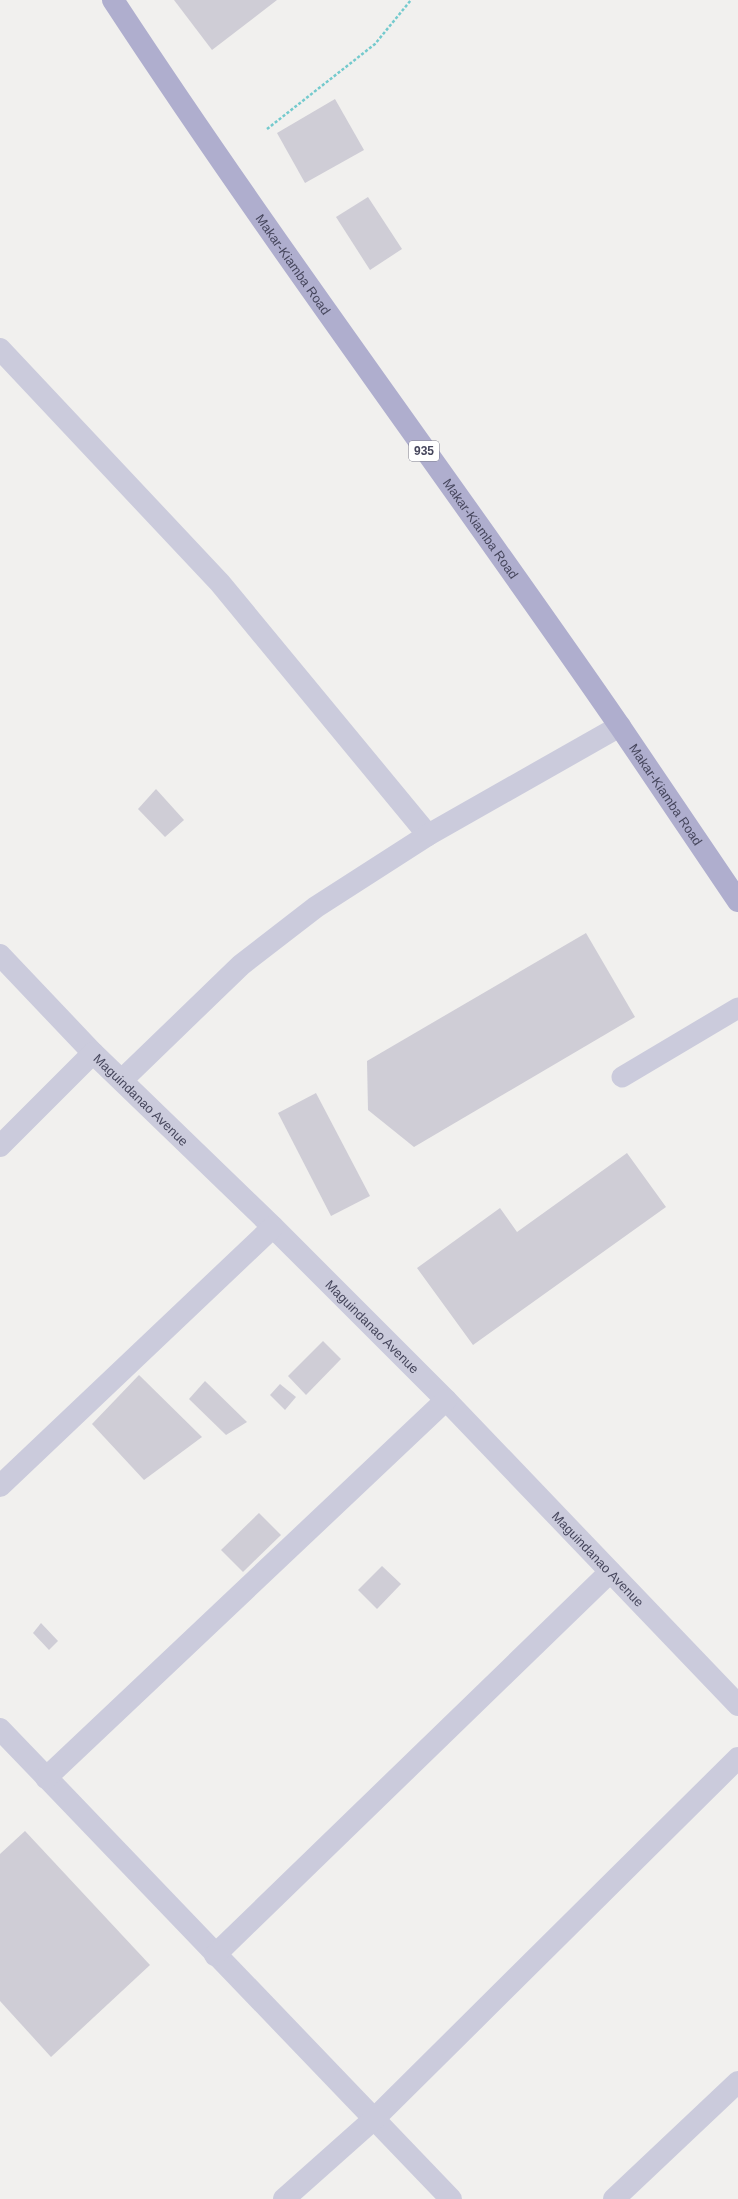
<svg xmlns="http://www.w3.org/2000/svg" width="738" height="2199" font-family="Arial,sans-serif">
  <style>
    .building { fill: #cfcdd6 }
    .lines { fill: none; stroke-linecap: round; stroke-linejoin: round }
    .path { stroke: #74cacd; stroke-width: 2.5; stroke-dasharray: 3 2; stroke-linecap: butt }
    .service { stroke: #cbcbdc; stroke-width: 21 }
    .minor { stroke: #cbcbdc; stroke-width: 22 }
    .primary { stroke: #afaece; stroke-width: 22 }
    .labels { text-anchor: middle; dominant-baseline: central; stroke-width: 3; stroke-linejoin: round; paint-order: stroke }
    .shield { fill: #fff; stroke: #7e7e8d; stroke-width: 1 }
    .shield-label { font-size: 12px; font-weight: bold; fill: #46465c }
    .street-label { font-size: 13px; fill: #46465c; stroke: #fff }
  </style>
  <rect width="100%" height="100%" fill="#f1f0ee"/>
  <!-- building -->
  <g class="building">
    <polygon points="174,0 277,0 212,50"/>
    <polygon points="335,99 364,150 305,183 277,133"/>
    <polygon points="368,197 402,249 370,270 336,217"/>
    <polygon points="156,789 184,820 165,837 138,809"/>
    <polygon points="586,933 635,1017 414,1147 368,1110 367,1061"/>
    <polygon points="316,1093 370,1196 331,1216 278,1113"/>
    <polygon points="627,1153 666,1207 473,1345 417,1268 500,1208 517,1232"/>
    <polygon points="323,1341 341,1359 306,1395 288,1376"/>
    <polygon points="139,1375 202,1437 144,1480 92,1424"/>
    <polygon points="205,1381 247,1422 226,1435 189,1399"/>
    <polygon points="280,1384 296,1397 285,1410 270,1395"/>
    <polygon points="259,1513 281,1535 243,1572 221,1550"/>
    <polygon points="382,1566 401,1584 377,1609 358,1590"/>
    <polygon points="41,1623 58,1641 49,1650 33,1633"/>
    <polygon points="25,1831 150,1965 51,2057 0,2001 0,1854"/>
  </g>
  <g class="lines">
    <!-- path -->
    <polyline class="path" points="267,129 375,44 411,0"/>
    <!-- service -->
    <polyline class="service" points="622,1077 738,1008"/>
    <!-- minor -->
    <g class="minor">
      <polyline points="0,349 220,583 428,835"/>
      <path id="s1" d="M0,955l93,98 180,174 173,173 292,305"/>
      <polyline points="122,1080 241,965 316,907 428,835 620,726"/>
      <polyline points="0,1146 93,1053"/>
      <polyline points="0,1486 273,1227"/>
      <polyline points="0,1729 451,2199"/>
      <polyline points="46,1778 446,1400"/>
      <polyline points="215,1955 610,1572"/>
      <polyline points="284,2199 375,2118 738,1758"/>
      <polyline points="614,2199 738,2082"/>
    </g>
    <!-- primary -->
    <path class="primary" id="s2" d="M113,0c162,247 340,484 508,728 39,57 78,115 117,173"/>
  </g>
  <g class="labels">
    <!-- shield labels -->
    <rect class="shield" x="409" y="441" width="30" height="20" rx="3"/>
    <g class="shield-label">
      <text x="424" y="451">935</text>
    </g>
    <!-- street labels -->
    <g class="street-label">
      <text stroke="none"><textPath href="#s2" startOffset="320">Makar-Kiamba Road</textPath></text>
      <text stroke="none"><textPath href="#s2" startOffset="644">Makar-Kiamba Road</textPath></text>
      <text stroke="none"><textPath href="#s2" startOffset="968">Makar-Kiamba Road</textPath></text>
      <text stroke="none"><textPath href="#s1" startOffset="202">Maguindanao Avenue</textPath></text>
      <text stroke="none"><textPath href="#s1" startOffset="526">Maguindanao Avenue</textPath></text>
      <text stroke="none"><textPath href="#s1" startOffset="850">Maguindanao Avenue</textPath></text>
    </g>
  </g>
</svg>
